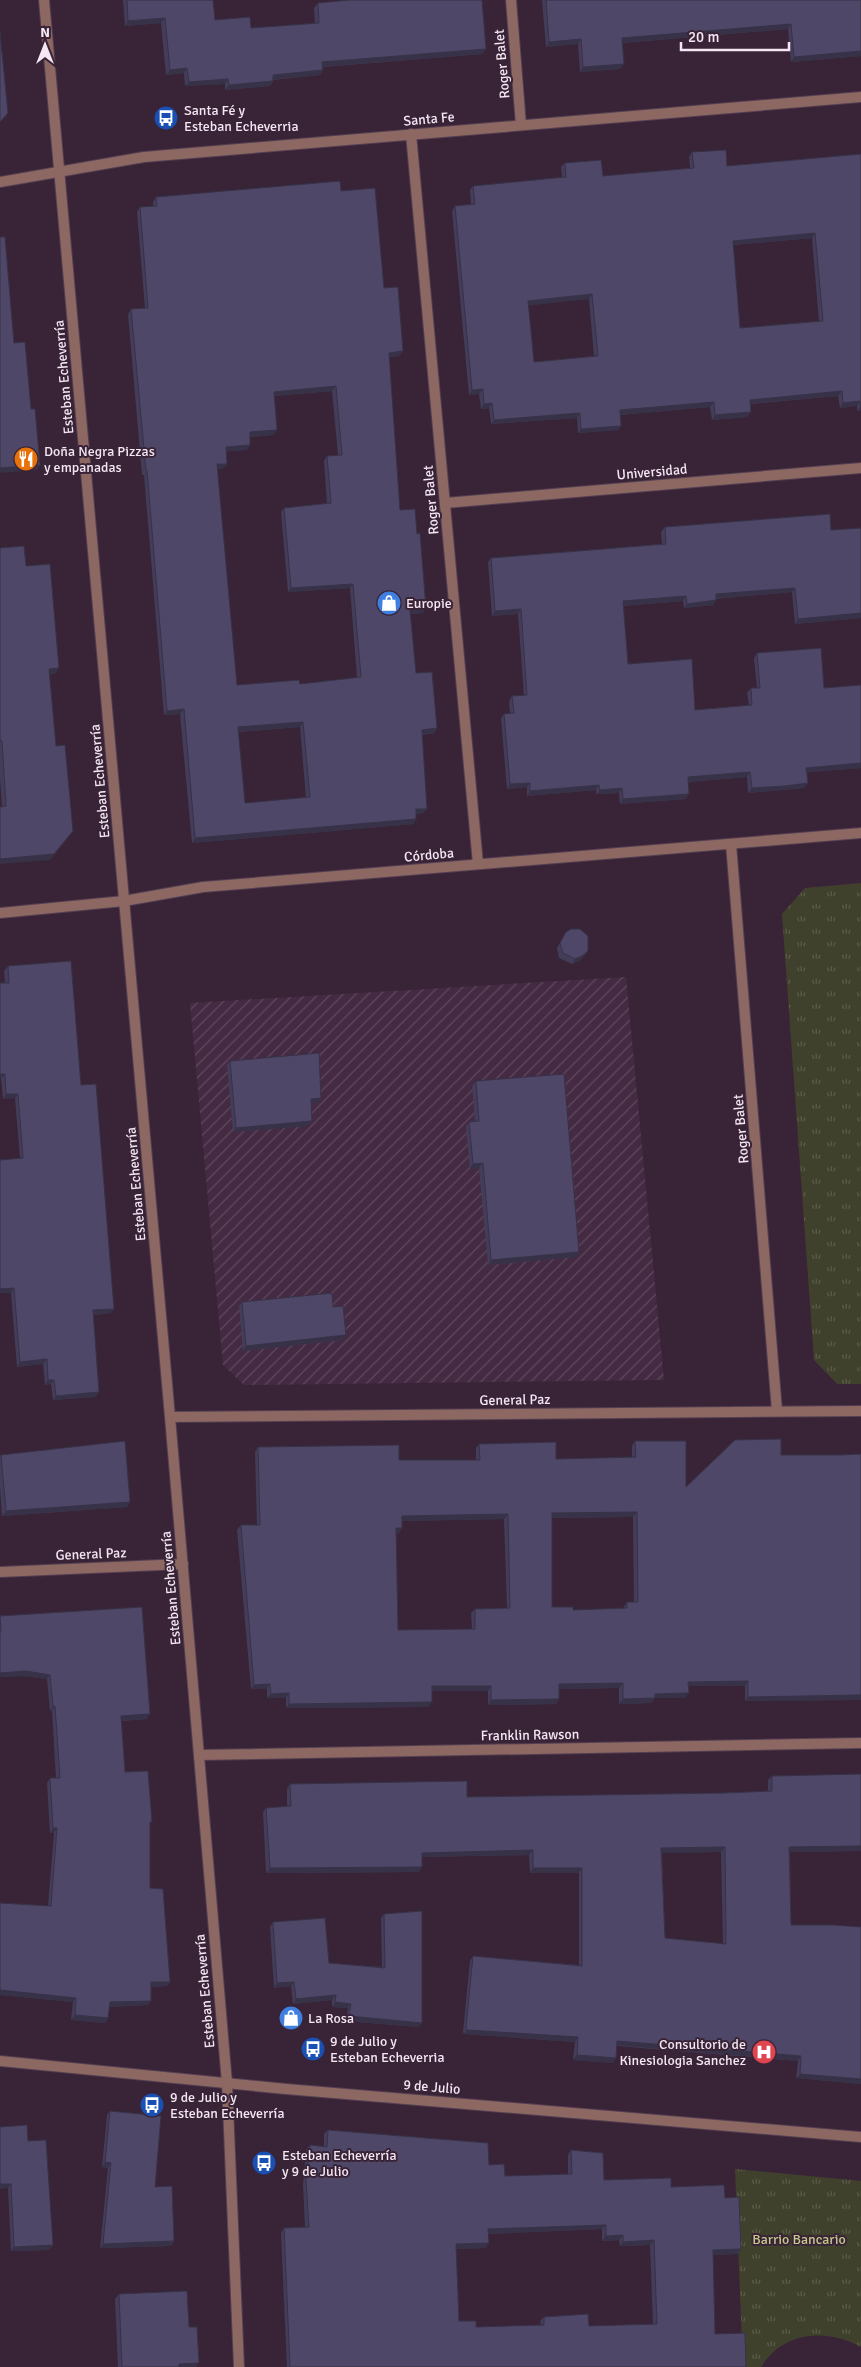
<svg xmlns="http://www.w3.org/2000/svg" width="861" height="2367" font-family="Signika,sans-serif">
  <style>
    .industrial { fill: url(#industrial-furrows) }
    .park { fill: url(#park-tufts) }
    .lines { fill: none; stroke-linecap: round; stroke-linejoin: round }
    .street-casing { stroke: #533f51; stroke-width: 12 }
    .street { stroke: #8d6762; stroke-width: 10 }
    .wall { fill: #433d59; fill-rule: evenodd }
    .shaded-wall { fill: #373248 }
    .building { fill: #4e4767; stroke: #373248; fill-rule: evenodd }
    .labels { text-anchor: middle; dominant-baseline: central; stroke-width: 4; stroke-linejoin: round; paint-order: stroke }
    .street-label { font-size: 14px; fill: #f4e6f2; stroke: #392437 }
    .poi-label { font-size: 14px; fill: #f4e6f2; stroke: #392437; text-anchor: start }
    .park-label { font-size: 14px; fill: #c5c88a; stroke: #392437 }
  </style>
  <defs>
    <pattern id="industrial-furrows" width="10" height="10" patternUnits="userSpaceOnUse" patternTransform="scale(1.25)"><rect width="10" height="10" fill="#442a42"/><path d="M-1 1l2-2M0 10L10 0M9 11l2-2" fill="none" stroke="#60495e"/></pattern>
    <pattern id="park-tufts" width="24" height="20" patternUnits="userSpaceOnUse" patternTransform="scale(1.25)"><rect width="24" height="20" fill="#40412c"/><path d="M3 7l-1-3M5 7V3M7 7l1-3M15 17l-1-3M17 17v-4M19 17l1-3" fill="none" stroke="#5c5c4b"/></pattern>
  </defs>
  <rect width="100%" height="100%" fill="#392437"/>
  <!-- industrial -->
  <polygon class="industrial" points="626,977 664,1380 244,1385 223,1365 190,1003"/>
  <!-- park -->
  <g class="park">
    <polygon points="861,883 861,1384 837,1384 814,1360 782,914 805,888"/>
    <path d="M735,2169l126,12v166c-34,-19 -78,-16 -100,20h-18z"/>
  </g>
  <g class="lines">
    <defs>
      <g id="street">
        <polyline points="44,0 170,1417 227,2083 239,2367"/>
        <polyline points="511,0 521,125"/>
        <polyline points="411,134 478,864"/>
        <polyline points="0,182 144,157 861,97"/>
        <polyline points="445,503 861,468"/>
        <polyline points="731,844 777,1411"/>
        <polyline points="0,913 124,901 203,887 861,833"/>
        <polyline points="170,1417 861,1411"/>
        <polyline points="0,1572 183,1564"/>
        <polyline points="199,1755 861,1743"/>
        <polyline points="0,2061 286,2089 861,2137"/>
      </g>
    </defs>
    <!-- street casing -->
    <use href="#street" class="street-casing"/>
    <!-- street -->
    <use href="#street" class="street"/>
  </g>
  <!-- wall -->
  <g class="wall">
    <polygon points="123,0 213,0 215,20 251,28 315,24 314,8 318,3 483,54 323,67 323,70 320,75 273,80 273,81 270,86 225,90 225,84 185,86 184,73 166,75 161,23 125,26"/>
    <polygon points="542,0 861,0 861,56 791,62 788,29 622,43 620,69 580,72 578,44 546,47"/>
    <path d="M692,152l35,14 134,-12v257h-4v-5l-17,2 -2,-12 -88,8 -3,13 -35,3 -2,-13 -90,8 1,11 -3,4 -40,3 -1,-15 -86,6 -2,-16 -8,1 -2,-15 -10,1 -17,-184 3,-5 16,-2 -1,-14 3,-4 89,-9 -1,-10 4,-4 38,13 87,-8 -1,-11zM812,238l7,83 -79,7 -7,-83zM589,299l5,57 -60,6 -6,-57z"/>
    <path d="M341,191l43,97 16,68 -11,1 11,153 23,103 -13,1 6,59 21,55 -3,5 -12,2 5,74 -4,4 -7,1v5l-3,5 -221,19 -12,-129 -16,1 -20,-240h-2l-14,-161 3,-5 14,-1 -8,-96 3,-5 13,-1v-4l3,-5zM332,391l6,64 -11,1 -3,5 3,43 -43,4 -3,4 7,80 62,-4 7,90 -57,6 -63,1 -20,-216 7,-1 3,-4v-13l20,-1 3,-13 23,-2 4,-5 -3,-34zM300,727l6,71 -61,5 -7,-71z"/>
    <polygon points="665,527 831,530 861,618 795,624 792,592 716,599 716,600 713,605 684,608 683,601 623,606 628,664 695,710 749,705 747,693 751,688 757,688 754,658 757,653 824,688 861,685 861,768 807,772 808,783 804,788 782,790 748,793 747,777 688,782 686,799 620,804 619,793 596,794 596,790 527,796 527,787 507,789 501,718 504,714 510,713 509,701 512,696 524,696 518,614 492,616 488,562 491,558 662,544 661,532"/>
    <polygon points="0,548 26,566 55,674 49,674 56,746 73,831 50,860 2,806 0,779"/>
    <polygon points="566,932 588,951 585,955 579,961 572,964 559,958 557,948"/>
    <polygon points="8,966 81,1085 111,1313 93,1315 96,1397 53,1400 51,1384 45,1385 43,1364 17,1367 11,1293 0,1293 0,1160 20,1158 15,1098 3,1099 1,1078 5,983 4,971"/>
    <polygon points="230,1061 318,1103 311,1103 309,1126 233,1132 227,1065"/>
    <polygon points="476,1081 579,1252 576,1257 488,1265 479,1168 470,1169 466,1127 469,1122 475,1122 472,1086"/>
    <polygon points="242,1302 343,1340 243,1351 239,1306"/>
    <path d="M635,1441l51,46 95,-32h60l20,-1v246l-116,1v-15h-57l-3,12h-30l-4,5 -32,1v-16l-60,1v10l-3,5 -68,1v-14h-56l-3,16 -143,1v-10h-19v-9h-16l-14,-159 4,-5h16l-2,-73 3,-5 141,13h77v-12l3,-4 77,15 76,-1v-12zM633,1517l1,85h-7l-3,5v2l-51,1 -21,-3v-89zM504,1519l3,89 -32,1 -4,4 1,16 -74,1 -2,-97h3l3,-5v-7z"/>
    <polygon points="1,1455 130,1502 127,1507 2,1516 0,1488 0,1456"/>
    <polygon points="0,1616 147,1719 121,1721 125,1772 150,1825 150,1888 170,1982 167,1986 151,1987 148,2005 109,2007 108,2018 105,2023 71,2020 73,2002 0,1995 48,1906 54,1833 50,1833 47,1783 50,1778 56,1778 52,1711 50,1711 47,1679 22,1676 0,1677"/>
    <path d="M861,1774v77l-71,1 1,73 70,2v157l-65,-6 2,-17 -181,-15 -4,17 -40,-3 2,-18 -111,-8 -1,-2 7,-71 3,-5 106,9v-92h-49l-1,-18 -107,2 -3,15 -153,1 -3,-61 3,-4 21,-2v-17l3,-5 177,13 257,-4 44,-2v-11l4,-4zM721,1852l2,92 -58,-6 -3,-85z"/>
    <polygon points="384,1914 419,2027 346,2021 348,2008 332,2007 332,2000 293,2004 291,1986 274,1988 270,1927 273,1922 329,1963 382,1967 381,1918"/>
    <polygon points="110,2111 174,2241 171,2246 100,2248 108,2168 102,2167 107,2115"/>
    <path d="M328,2130l161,35 16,11 63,-2v-19l3,-5 33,30 67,7 54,11 16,51 -3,5 -25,1 2,79 31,33h-459l-6,-134 3,-5 21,-1 -2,-43 3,-34 4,-5 14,1v-12zM602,2229v12l17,-1 1,6 30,-1 3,79 -64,2 -45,-9 -4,4 1,4 -65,2 -17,-6 -3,-72 30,-1 2,-14z"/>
    <polygon points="28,2141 53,2245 49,2250 11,2251 8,2188"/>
    <polygon points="119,2294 189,2327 196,2367 118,2367 115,2299"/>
  </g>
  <!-- shaded-wall -->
  <g class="shaded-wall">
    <polygon points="165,18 161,23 125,26 128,21"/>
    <polygon points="791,24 788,29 618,43 622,38"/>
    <polygon points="581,39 578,44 546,47 549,42"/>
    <polygon points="486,49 483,54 319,67 322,62"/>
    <polygon points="861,51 861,56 791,62 794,57"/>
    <polygon points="624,64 620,69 580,72 583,67"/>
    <polygon points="187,68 184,73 166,75 170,70"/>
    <polygon points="323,70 320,75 269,80 273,75"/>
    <polygon points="228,79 225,84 185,86 189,82"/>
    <polygon points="273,81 270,86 225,90 229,85"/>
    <polygon points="815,233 812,238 730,245 733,241"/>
    <polygon points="592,294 589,299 525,306 528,301"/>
    <polygon points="403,351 400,356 386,357 389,353"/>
    <polygon points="336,386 332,391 270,396 274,392"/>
    <polygon points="483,389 479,394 469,395 472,390"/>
    <polygon points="842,391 838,396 746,404 750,400"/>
    <polygon points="860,401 857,406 840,408 843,403"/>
    <polygon points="714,402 710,407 617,415 620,410"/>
    <polygon points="492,403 489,408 481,409 484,404"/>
    <polygon points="860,407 861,407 861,411 857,411"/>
    <polygon points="751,412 747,417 712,420 715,415"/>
    <polygon points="580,413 577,418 491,424 494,420"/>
    <polygon points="621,426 618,430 578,433 581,429"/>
    <polygon points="277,430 273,435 246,437 250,432"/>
    <polygon points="250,445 247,450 223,452 226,447"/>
    <polygon points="217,464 227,464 224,468 213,469"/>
    <polygon points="40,465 37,470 0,473 0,468"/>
    <polygon points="353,584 350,588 288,592 291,588"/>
    <polygon points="795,588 792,592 712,599 716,594"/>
    <polygon points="686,596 683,601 619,606 623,601"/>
    <polygon points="716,600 713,605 684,608 687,604"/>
    <polygon points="426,608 423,613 407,614 410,610"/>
    <polygon points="521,609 518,614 492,616 495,611"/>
    <polygon points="861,613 861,618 795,624 798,619"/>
    <polygon points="59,668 55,674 45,674 49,669"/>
    <polygon points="184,709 180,714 164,715 167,711"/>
    <polygon points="303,722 300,727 235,732 238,727"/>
    <polygon points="437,728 434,733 418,735 422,730"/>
    <polygon points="861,763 861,768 803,773 806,768"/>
    <polygon points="750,772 747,777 684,782 688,777"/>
    <polygon points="530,783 527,787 507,789 510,784"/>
    <polygon points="808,783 804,788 748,793 752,788"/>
    <polygon points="599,785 596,790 527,796 530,791"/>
    <polygon points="622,788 619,793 596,794 600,790"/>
    <polygon points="689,794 686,799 620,804 623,799"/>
    <polygon points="416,809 427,809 423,813 412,814"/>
    <polygon points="416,819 413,824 192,843 195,838"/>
    <polygon points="73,831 50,860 0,864 0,859"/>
    <polygon points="588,951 585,955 579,961 572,964 575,959"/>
    <polygon points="0,1074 5,1074 1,1078 0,1078"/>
    <polygon points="6,1094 18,1094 15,1098 3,1099"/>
    <polygon points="321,1098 318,1103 307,1103 311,1099"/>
    <polygon points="312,1121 309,1126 233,1132 236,1128"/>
    <polygon points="483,1163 479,1168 470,1169 473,1164"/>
    <polygon points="579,1252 576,1257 488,1265 491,1260"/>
    <polygon points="14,1288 11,1293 0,1293 0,1289"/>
    <polygon points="114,1309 111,1313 90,1315 93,1310"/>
    <polygon points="346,1335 343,1340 243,1351 246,1346"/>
    <polygon points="47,1359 43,1364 17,1367 20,1362"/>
    <polygon points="48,1380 54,1380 51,1384 45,1385"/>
    <polygon points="99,1392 96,1397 53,1400 56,1396"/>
    <polygon points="130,1502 127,1507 2,1516 6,1511"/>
    <polygon points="637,1512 633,1517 549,1518 552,1513"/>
    <polygon points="508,1514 504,1519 399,1521 402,1516"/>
    <polygon points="396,1528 402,1528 399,1533 392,1533"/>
    <polygon points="26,1671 50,1675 47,1679 22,1676 0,1677 0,1673"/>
    <polygon points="748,1681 745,1686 685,1686 688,1682"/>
    <polygon points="623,1683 619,1688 556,1689 559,1684"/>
    <polygon points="270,1684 267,1689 251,1689 254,1685"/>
    <polygon points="432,1686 491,1686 488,1691 429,1691"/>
    <polygon points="289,1693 286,1698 267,1698 271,1694"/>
    <polygon points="689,1693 685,1698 651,1698 655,1694"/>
    <polygon points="861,1695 861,1700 745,1701 748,1697"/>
    <polygon points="655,1698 651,1703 619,1704 623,1699"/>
    <polygon points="559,1699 556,1704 488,1705 491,1700"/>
    <polygon points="432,1702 429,1707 286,1708 289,1704"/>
    <polygon points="53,1706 55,1706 52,1711 50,1711"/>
    <polygon points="150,1714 147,1719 117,1721 121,1716"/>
    <polygon points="53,1828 57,1828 54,1833 50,1833"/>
    <polygon points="861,1846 861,1851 786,1852 789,1847"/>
    <polygon points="725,1847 721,1852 658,1853 661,1848"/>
    <polygon points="533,1850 529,1855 419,1857 422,1853"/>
    <polygon points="422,1867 419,1872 266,1873 270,1868"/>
    <polygon points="533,1868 582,1868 579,1873 530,1873"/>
    <polygon points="151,1982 170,1982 167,1986 147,1987"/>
    <polygon points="294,1982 291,1986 274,1988 277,1983"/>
    <polygon points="0,1990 76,1998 73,2002 0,1995"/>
    <polygon points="336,1995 332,2000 293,2004 296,1999"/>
    <polygon points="151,2001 148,2005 107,2007 110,2002"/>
    <polygon points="335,2002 351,2004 348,2008 332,2007"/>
    <polygon points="75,2015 108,2018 105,2023 71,2020"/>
    <polygon points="349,2016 422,2023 419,2027 346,2021"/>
    <polygon points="467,2030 578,2037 575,2042 464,2034"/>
    <polygon points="617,2041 801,2056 798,2061 614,2045"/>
    <polygon points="577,2055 616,2058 613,2063 573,2060"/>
    <polygon points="800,2074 861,2079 861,2084 796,2078"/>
    <polygon points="105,2162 111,2163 108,2168 102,2167"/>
    <polygon points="0,2184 11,2184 8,2188 0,2189"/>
    <polygon points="606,2225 602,2229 485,2234 488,2229"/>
    <polygon points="623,2235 619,2240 602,2241 606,2236"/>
    <polygon points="654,2240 650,2245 620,2246 623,2242"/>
    <polygon points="174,2241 171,2246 100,2248 103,2244"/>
    <polygon points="489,2243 486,2248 452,2249 456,2244"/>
    <polygon points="53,2245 49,2250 11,2251 14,2247"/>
    <polygon points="741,2249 738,2254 710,2255 713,2250"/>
    <polygon points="199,2363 196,2367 177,2367 179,2364"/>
  </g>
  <!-- building -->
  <g class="building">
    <polygon points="127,0 213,0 215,20 250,17 251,28 319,23 318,3 349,0 482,0 486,49 322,62 323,70 273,75 273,81 229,85 228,79 189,82 187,68 170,70 165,18 128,21"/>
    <polygon points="546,0 861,0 861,51 794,57 791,24 622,38 624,64 583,67 581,39 549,42"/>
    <polygon points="0,32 8,113 0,122"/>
    <path d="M726,150l1,16 134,-12v253h-1v-6l-17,2 -1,-12 -92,9 1,12 -36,3 -1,-13 -94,8 1,16 -40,3 -1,-16 -86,7 -2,-17 -8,1 -1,-15 -11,1 -17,-184 20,-2 -2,-18 93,-9 -1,-14 36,-3 2,16 91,-8 -2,-16zM815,233l8,88 -83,7 -7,-87zM592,294l6,62 -64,6 -6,-61z"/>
    <path d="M340,181l1,10 34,-3 9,100 14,-1 5,64 -14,2 11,157 15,-1 2,25 3,-1 6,75 -16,2 6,63 16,-1 5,56 -15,2 5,79h-11v10l-221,19 -11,-129 -17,2 -20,-241h-1l-15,-161 17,-1 -8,-101 17,-1 -1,-9zM336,386l6,69 -15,1 4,47 -47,5 7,80 62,-4 8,93 -61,7 -1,-4 -62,5 -20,-221h10l-1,-17 24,-2v-13l27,-2 -3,-38zM303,722l7,75 -65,6 -7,-76z"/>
    <polygon points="0,237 5,237 14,343 25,342 31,409 35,409 40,465 0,468"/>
    <polygon points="830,514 831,530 861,528 861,613 798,619 795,588 716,594 716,600 687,604 686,596 623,601 628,664 692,659 695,710 752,705 751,688 760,688 757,653 821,648 824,688 861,685 861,763 806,768 808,783 785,786 752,788 750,772 688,777 689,794 623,799 622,788 600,790 599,785 530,791 530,783 510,784 504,714 514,713 512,696 527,695 521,609 495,611 491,558 666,544 665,527"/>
    <polygon points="24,546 26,566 50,564 59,668 49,669 56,746 65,745 73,831 54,854 0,859 0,807 6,806 2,741 0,741 0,548"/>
    <polygon points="571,929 580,929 588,936 588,951 582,956 575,959 563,953 560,943 566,932"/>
    <polygon points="71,961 81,1085 96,1084 114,1309 93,1310 99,1392 56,1396 54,1380 48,1380 47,1359 20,1362 14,1288 0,1289 0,1160 23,1158 18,1094 6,1094 5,1074 0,1074 0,983 9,983 8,966"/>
    <polygon points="319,1053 321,1098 311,1099 312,1121 236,1128 230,1061"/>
    <polygon points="564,1074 579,1252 491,1260 483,1163 473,1164 469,1122 479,1121 476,1081"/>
    <polygon points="332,1293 333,1307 343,1306 346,1335 246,1346 242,1302"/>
    <path d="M781,1439v16h60l20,-1v241l-113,2v-16l-60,1 1,11 -34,1v4l-32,1v-16l-64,1v15l-68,1v-14h-59v16l-143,2v-11l-18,1 -1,-10 -16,1 -13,-160h19l-2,-78 141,-2v15h81l-1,-16 77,-2v17l80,-2 -1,-16h51v46l49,-47zM637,1512l1,90h-11v6l-54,2v-3h-21v-94zM508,1514l2,94 -35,1v20l-77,1 -2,-102h6v-12z"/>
    <polygon points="125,1441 130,1502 6,1511 1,1455"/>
    <polygon points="142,1607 150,1714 121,1716 125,1772 148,1771 152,1822 150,1822 150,1888 163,1889 170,1982 151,1982 151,2001 110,2002 108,2018 75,2015 76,1998 0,1990 0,1903 51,1906 57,1828 53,1828 50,1778 60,1778 55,1706 53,1706 50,1675 26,1671 0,1673 0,1632 1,1632 0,1616"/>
    <path d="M861,1774v72l-72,1 2,78h42l28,2v152l-61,-5 1,-18 -184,-15 -1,17 -39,-3 1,-18 -111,-7 -1,-3 7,-71 109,10v-98h-49v-18l-111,3v14l-152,1 -4,-60 25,-2 -1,-22 177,-3v16l257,-4 48,-2v-15zM725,1847l1,97 -61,-6 -4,-90z"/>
    <polygon points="422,1911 422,2023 349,2016 351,2004 335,2002 336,1995 296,1999 294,1982 277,1983 273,1922 325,1918 329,1963 385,1968 384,1914"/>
    <polygon points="110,2111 161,2116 155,2187 172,2186 174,2241 103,2244 111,2163 105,2162"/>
    <polygon points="27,2125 28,2141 46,2140 53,2245 14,2247 11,2184 0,2184 0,2127"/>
    <path d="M328,2130l160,13 1,22 15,-1 1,12 67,-2 -1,-24 32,3 1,27 67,-2v9l53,-2 1,13 14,-1 2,52 -28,1 2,84 30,-1 1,34h-456l-6,-139 25,-1 -3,-47 4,-35 17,2zM606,2225v11l17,-1v7l31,-2 3,84 -68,2 -1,-12 -44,3v8l-68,2v-6h-17l-3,-77 33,-1 -1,-14z"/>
    <polygon points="187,2291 189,2327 197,2327 199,2363 179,2364 179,2367 122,2367 119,2294"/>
  </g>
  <!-- icons -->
  <defs>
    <symbol id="bus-disc" viewBox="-11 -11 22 22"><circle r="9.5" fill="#1a4fb4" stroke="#392437"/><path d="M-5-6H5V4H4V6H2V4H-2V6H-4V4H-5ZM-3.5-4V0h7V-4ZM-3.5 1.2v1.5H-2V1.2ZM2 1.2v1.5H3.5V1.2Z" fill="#fff"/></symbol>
    <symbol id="restaurant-disc" viewBox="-11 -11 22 22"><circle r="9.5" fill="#e8710a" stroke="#392437"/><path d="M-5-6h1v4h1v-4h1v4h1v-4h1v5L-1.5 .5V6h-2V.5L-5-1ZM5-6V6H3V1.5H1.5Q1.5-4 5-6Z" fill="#fff"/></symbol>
    <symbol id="shop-disc" viewBox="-11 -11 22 22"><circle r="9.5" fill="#3f7fe0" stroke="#392437"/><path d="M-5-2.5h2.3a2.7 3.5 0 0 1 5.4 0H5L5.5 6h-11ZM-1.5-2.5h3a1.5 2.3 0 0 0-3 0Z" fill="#fff"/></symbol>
    <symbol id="hospital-disc" viewBox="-11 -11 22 22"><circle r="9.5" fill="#e0444e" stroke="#392437"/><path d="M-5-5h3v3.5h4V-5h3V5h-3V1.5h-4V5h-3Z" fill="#fff"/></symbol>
  </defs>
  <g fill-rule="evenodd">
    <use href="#bus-disc" x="152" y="104" width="28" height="28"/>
    <use href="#restaurant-disc" x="12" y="445" width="28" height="28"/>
    <use href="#shop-disc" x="375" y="589" width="28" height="28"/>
    <use href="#shop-disc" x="277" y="2004" width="28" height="28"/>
    <use href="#bus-disc" x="299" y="2035" width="28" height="28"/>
    <use href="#hospital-disc" x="750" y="2038" width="28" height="28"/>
    <use href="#bus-disc" x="138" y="2091" width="28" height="28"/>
    <use href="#bus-disc" x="250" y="2149" width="28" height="28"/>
  </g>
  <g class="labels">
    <!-- street labels -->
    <g class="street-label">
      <text transform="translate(502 64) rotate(-95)">Roger Balet</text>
      <text transform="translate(429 119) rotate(-5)">Santa Fe</text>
      <text transform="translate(64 377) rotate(-95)">Esteban Echeverría</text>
      <text transform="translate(652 472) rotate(-5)">Universidad</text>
      <text transform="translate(431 500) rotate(-95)">Roger Balet</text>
      <text transform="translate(100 781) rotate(-95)">Esteban Echeverría</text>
      <text transform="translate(429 855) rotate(-5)">Córdoba</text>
      <text transform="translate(741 1129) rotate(-95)">Roger Balet</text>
      <text transform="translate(136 1184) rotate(-95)">Esteban Echeverría</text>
      <text transform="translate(515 1400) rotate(-1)">General Paz</text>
      <text transform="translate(91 1554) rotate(-2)">General Paz</text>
      <text transform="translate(171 1588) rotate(-95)">Esteban Echeverría</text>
      <text transform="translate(530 1735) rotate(-1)">Franklin Rawson</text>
      <text transform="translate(205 1991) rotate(-95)">Esteban Echeverría</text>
      <text transform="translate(432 2087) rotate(5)">9 de Julio</text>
    </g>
    <!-- poi labels -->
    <g class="poi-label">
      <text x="184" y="110">Santa Fé y<tspan x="184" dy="16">Esteban Echeverria</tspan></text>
      <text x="44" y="451">Doña Negra Pizzas<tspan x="44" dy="16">y empanadas</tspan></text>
      <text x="406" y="603">Europie</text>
      <text x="308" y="2018">La Rosa</text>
      <text x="330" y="2041">9 de Julio y<tspan x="330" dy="16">Esteban Echeverria</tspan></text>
      <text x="746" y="2044" text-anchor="end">Consultorio de<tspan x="746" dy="16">Kinesiologia Sanchez</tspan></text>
      <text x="170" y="2097">9 de Julio y<tspan x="170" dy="16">Esteban Echeverría</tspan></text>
      <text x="282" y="2155">Esteban Echeverría<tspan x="282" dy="16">y 9 de Julio</tspan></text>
    </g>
    <!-- park labels -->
    <g class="park-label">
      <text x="799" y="2239">Barrio Bancario</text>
    </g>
  </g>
  <!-- north arrow -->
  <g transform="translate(45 45)" stroke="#392437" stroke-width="4" paint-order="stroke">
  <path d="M0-4L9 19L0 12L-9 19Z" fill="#f4e6f2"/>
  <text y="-8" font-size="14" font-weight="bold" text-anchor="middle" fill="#f4e6f2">N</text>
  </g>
  <!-- scale -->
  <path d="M681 42v8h108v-8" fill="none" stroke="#f4e6f2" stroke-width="2.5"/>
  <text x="688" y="42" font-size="15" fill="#f4e6f2" stroke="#392437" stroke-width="4" paint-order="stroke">20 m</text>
</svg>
